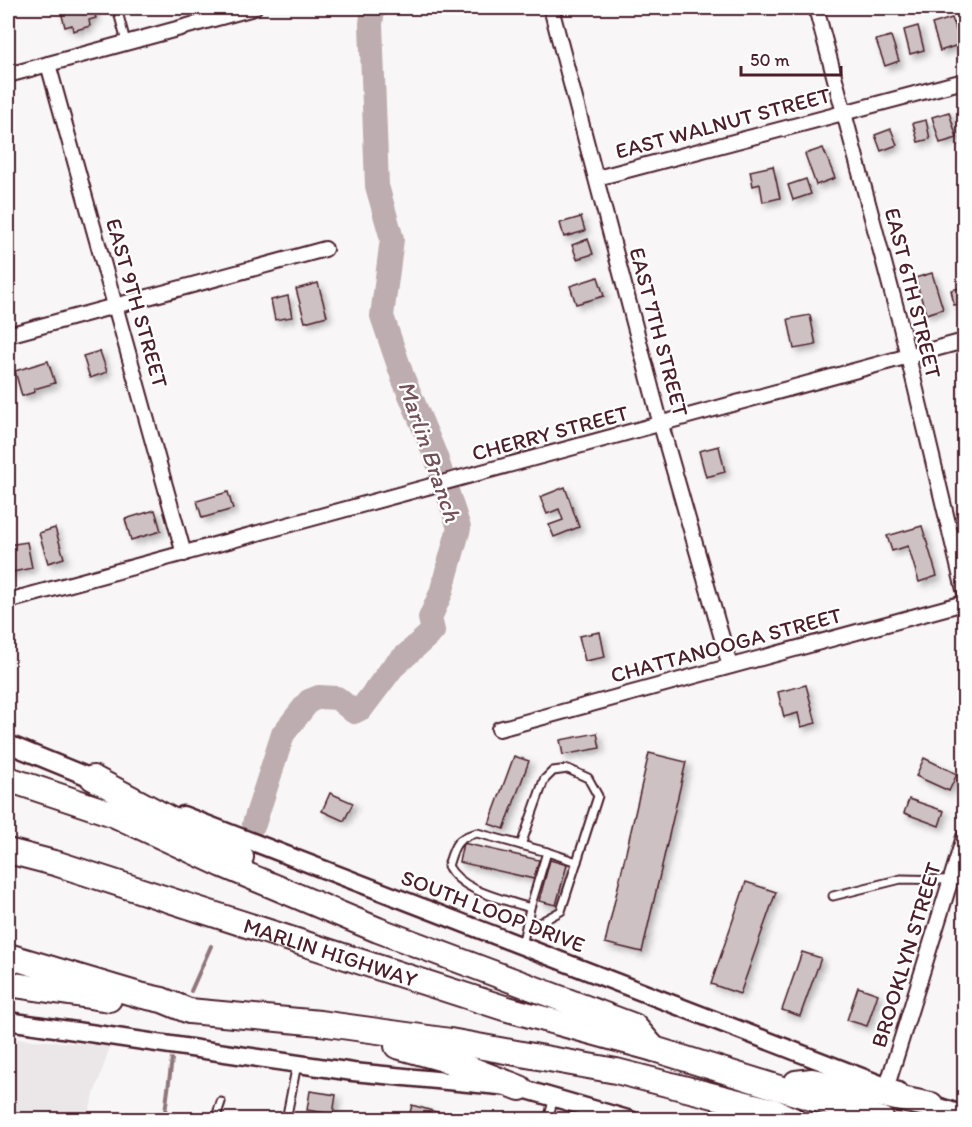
<svg xmlns="http://www.w3.org/2000/svg" width="972" height="1127" font-family="Itim,sans-serif">
  <style>
    .built { fill: #ebe6e8 }
    .lines { fill: none; stroke-linecap: round; stroke-linejoin: round }
    .stream { stroke: #8f747b; stroke-width: 4 }
    .river { stroke: #bdadb0; stroke-width: 24 }
    .building { fill: #cdc1c4; stroke: #4a1f2b; stroke-width: 1.5; filter: url(#shadow) }
    .service-casing { stroke: #4a1f2b; stroke-width: 11 }
    .minor-casing { stroke: #4a1f2b; stroke-width: 18 }
    .tertiary-casing { stroke: #4a1f2b; stroke-width: 21 }
    .motorway-casing { stroke: #4a1f2b; stroke-width: 28 }
    .service { stroke: #fff; stroke-width: 7 }
    .minor { stroke: #fff; stroke-width: 14 }
    .tertiary { stroke: #fff; stroke-width: 16 }
    .motorway { stroke: #fff; stroke-width: 24 }
    .labels { text-anchor: middle; dominant-baseline: central; stroke-width: 4.5; stroke-linejoin: round; paint-order: stroke }
    .street-label { font-size: 22px; fill: #4a1f2b; stroke: #fff }
    .water-label { font-size: 24px; font-style: italic; fill: #72515a; stroke: #fff }
  </style>
  <defs>
    <filter id="shadow"><feDropShadow dx="4" dy="4" stdDeviation="3" flood-color="#0004"/></filter>
  </defs>
  <rect width="100%" height="100%" fill="#f8f6f7"/>
  <filter id="ink" filterUnits="userSpaceOnUse"><feTurbulence type="fractalNoise" baseFrequency=".0167" numOctaves="2"/><feDisplacementMap in="SourceGraphic" scale="12" xChannelSelector="R" yChannelSelector="G"/><feConvolveMatrix kernelMatrix="1 2 1 2 8 2 1 2 1" color-interpolation-filters="sRGB"/></filter>
  <g filter="url(#ink)">
    <!-- built -->
    <polygon class="built" points="8,1038 110,1046 86,1119 8,1119"/>
    <g class="lines">
      <!-- stream -->
      <g class="stream">
        <polyline points="191,991 211,946"/>
        <polyline points="164,1120 172,1059"/>
      </g>
      <!-- river -->
      <polyline class="river" points="254,824 283,734 309,701 319,697 337,698 354,712 362,708 393,667 433,631 430,618 441,593 459,528 436,457 403,378 382,316 392,239 377,186 371,24 373,8"/>
    </g>
    <!-- building -->
    <g class="building">
      <polygon points="60,8 93,8 96,18 89,20 90,26 73,31 72,25 65,27"/>
      <polygon points="952,18 961,44 940,51 932,24"/>
      <polygon points="918,26 924,50 910,54 904,30"/>
      <polygon points="891,36 899,61 885,66 876,40"/>
      <polygon points="949,112 957,138 940,143 932,117"/>
      <polygon points="926,120 930,139 918,142 913,123"/>
      <polygon points="891,129 897,145 881,151 875,135"/>
      <polygon points="823,148 835,178 816,185 805,154"/>
      <polygon points="773,166 780,198 763,202 760,184 753,186 750,171"/>
      <polygon points="806,179 811,194 793,200 788,185"/>
      <polygon points="581,217 585,231 564,237 560,223"/>
      <polygon points="588,239 593,254 577,259 572,245"/>
      <polygon points="932,273 943,309 926,314 915,278"/>
      <polygon points="598,277 604,296 576,304 570,286"/>
      <polygon points="318,283 327,316 305,322 296,289"/>
      <polygon points="964,287 964,303 954,305 951,290"/>
      <polygon points="288,296 292,317 275,320 271,300"/>
      <polygon points="810,315 816,345 794,349 788,319"/>
      <polygon points="100,351 107,372 90,378 83,356"/>
      <polygon points="48,361 55,383 34,389 35,392 22,396 15,371"/>
      <polygon points="719,446 725,472 706,477 699,451"/>
      <polygon points="565,487 579,527 554,537 549,525 563,520 559,509 547,514 540,497"/>
      <polygon points="228,492 233,509 202,518 197,501"/>
      <polygon points="155,510 161,531 131,540 125,519"/>
      <polygon points="922,526 937,576 919,582 908,546 892,551 887,536"/>
      <polygon points="55,528 64,558 48,563 39,533"/>
      <polygon points="27,542 32,568 8,573 8,545"/>
      <polygon points="600,632 605,657 585,661 579,636"/>
      <polygon points="964,642 964,664 958,662"/>
      <polygon points="806,685 816,723 801,727 798,713 784,717 778,692"/>
      <polygon points="597,733 600,748 563,755 560,740"/>
      <polygon points="649,753 686,762 642,952 605,943"/>
      <polygon points="514,756 529,761 504,829 489,824"/>
      <polygon points="924,758 957,774 949,791 916,776"/>
      <polygon points="330,793 353,803 344,821 322,811"/>
      <polygon points="909,799 944,811 939,826 904,813"/>
      <polygon points="463,843 539,860 534,879 459,862"/>
      <polygon points="550,860 567,865 556,905 539,901"/>
      <polygon points="746,882 776,892 740,994 711,984"/>
      <polygon points="802,952 821,958 800,1016 782,1010"/>
      <polygon points="858,987 878,994 867,1026 847,1020"/>
      <polygon points="310,1091 336,1095 333,1114 307,1110"/>
      <polygon points="412,1105 450,1116 449,1120 408,1120"/>
    </g>
    <g class="lines">
      <defs>
        <g id="service">
          <polyline points="117,8 126,42"/>
          <polyline points="521,845 544,780 553,771 568,769 588,778 598,796 561,911 539,923 527,923"/>
          <polyline points="547,852 577,862"/>
          <polyline points="833,896 901,879 951,880"/>
          <path d="M522,946l8,-38c-26,-9 -68,-16 -82,-42 6,-19 7,-28 29,-33l70,19 -17,56"/>
          <polyline points="215,1120 221,1102"/>
          <polyline points="286,1120 297,1064"/>
          <polyline points="548,1120 554,1097"/>
        </g>
        <g id="minor">
          <polyline points="551,8 661,425 730,666"/>
          <polyline points="816,8 899,319 964,590"/>
          <polyline points="48,64 184,554"/>
          <polyline points="8,75 254,8"/>
          <polyline points="597,178 964,81"/>
          <polyline points="8,335 325,249"/>
          <polyline points="8,601 964,341"/>
          <polyline points="499,729 964,603"/>
          <polyline points="887,1086 964,837"/>
        </g>
        <g id="tertiary">
          <polyline points="8,744 101,782"/>
          <polyline points="183,815 898,1091"/>
          <polyline points="8,1021 353,1072 520,1088 631,1120"/>
          <polyline points="922,1101 964,1115"/>
        </g>
        <g id="motorway">
          <polyline points="93,778 241,857"/>
          <polyline points="8,779 113,814 223,865 378,930 634,1026 654,1049"/>
          <path id="s1" d="M8,851l50,13 446,144 150,41 228,71"/>
          <polyline points="8,956 139,995 162,1000 189,1011 320,1023 450,1041 616,1071 773,1111 793,1120"/>
          <polyline points="8,984 109,999"/>
          <polyline points="397,1046 447,1060 520,1088"/>
          <polyline points="796,1083 812,1081 931,1105"/>
        </g>
      </defs>
      <!-- service casing -->
      <use href="#service" class="service-casing"/>
      <!-- minor casing -->
      <use href="#minor" class="minor-casing"/>
      <!-- tertiary casing -->
      <use href="#tertiary" class="tertiary-casing"/>
      <!-- motorway casing -->
      <use href="#motorway" class="motorway-casing"/>
      <!-- service -->
      <use href="#service" class="service"/>
      <!-- minor -->
      <use href="#minor" class="minor"/>
      <!-- tertiary -->
      <use href="#tertiary" class="tertiary"/>
      <!-- motorway -->
      <use href="#motorway" class="motorway"/>
    </g>
  </g>
  <g class="labels">
    <!-- street labels -->
    <g class="street-label">
      <text transform="translate(723 123) rotate(-15)">EAST WALNUT STREET</text>
      <text transform="translate(913 293) rotate(76)">EAST 6TH STREET</text>
      <text transform="translate(137 303) rotate(74)">EAST 9TH STREET</text>
      <text transform="translate(659 332) rotate(75)">EAST 7TH STREET</text>
      <text transform="translate(550 433) rotate(-15)">CHERRY STREET</text>
      <text transform="translate(726 645) rotate(-15)">CHATTANOOGA STREET</text>
      <text transform="translate(493 911) rotate(21)">SOUTH LOOP DRIVE</text>
      <text stroke="none"><textPath href="#s1" startOffset="338">MARLIN HIGHWAY</textPath></text>
      <text transform="translate(906 955) rotate(-73)">BROOKLYN STREET</text>
    </g>
    <!-- water labels -->
    <g class="water-label">
      <text transform="translate(430 451) rotate(71)">Marlin Branch</text>
    </g>
  </g>
  <!-- margin -->
  <rect width="972" height="1127" fill="none" stroke="#fff" stroke-width="30"/>
  <rect x="15" y="15" width="942" height="1097" fill="none" stroke="#4a1f2b" stroke-width="2" filter="url(#ink)"/>
  <!-- scale -->
  <path d="M741 66v9h100v-9" fill="none" stroke="#4a1f2b" stroke-width="3"/>
  <text x="750" y="66" font-size="18" fill="#4a1f2b" stroke="#ffffff" stroke-width="4.5" paint-order="stroke">50 m</text>
</svg>
